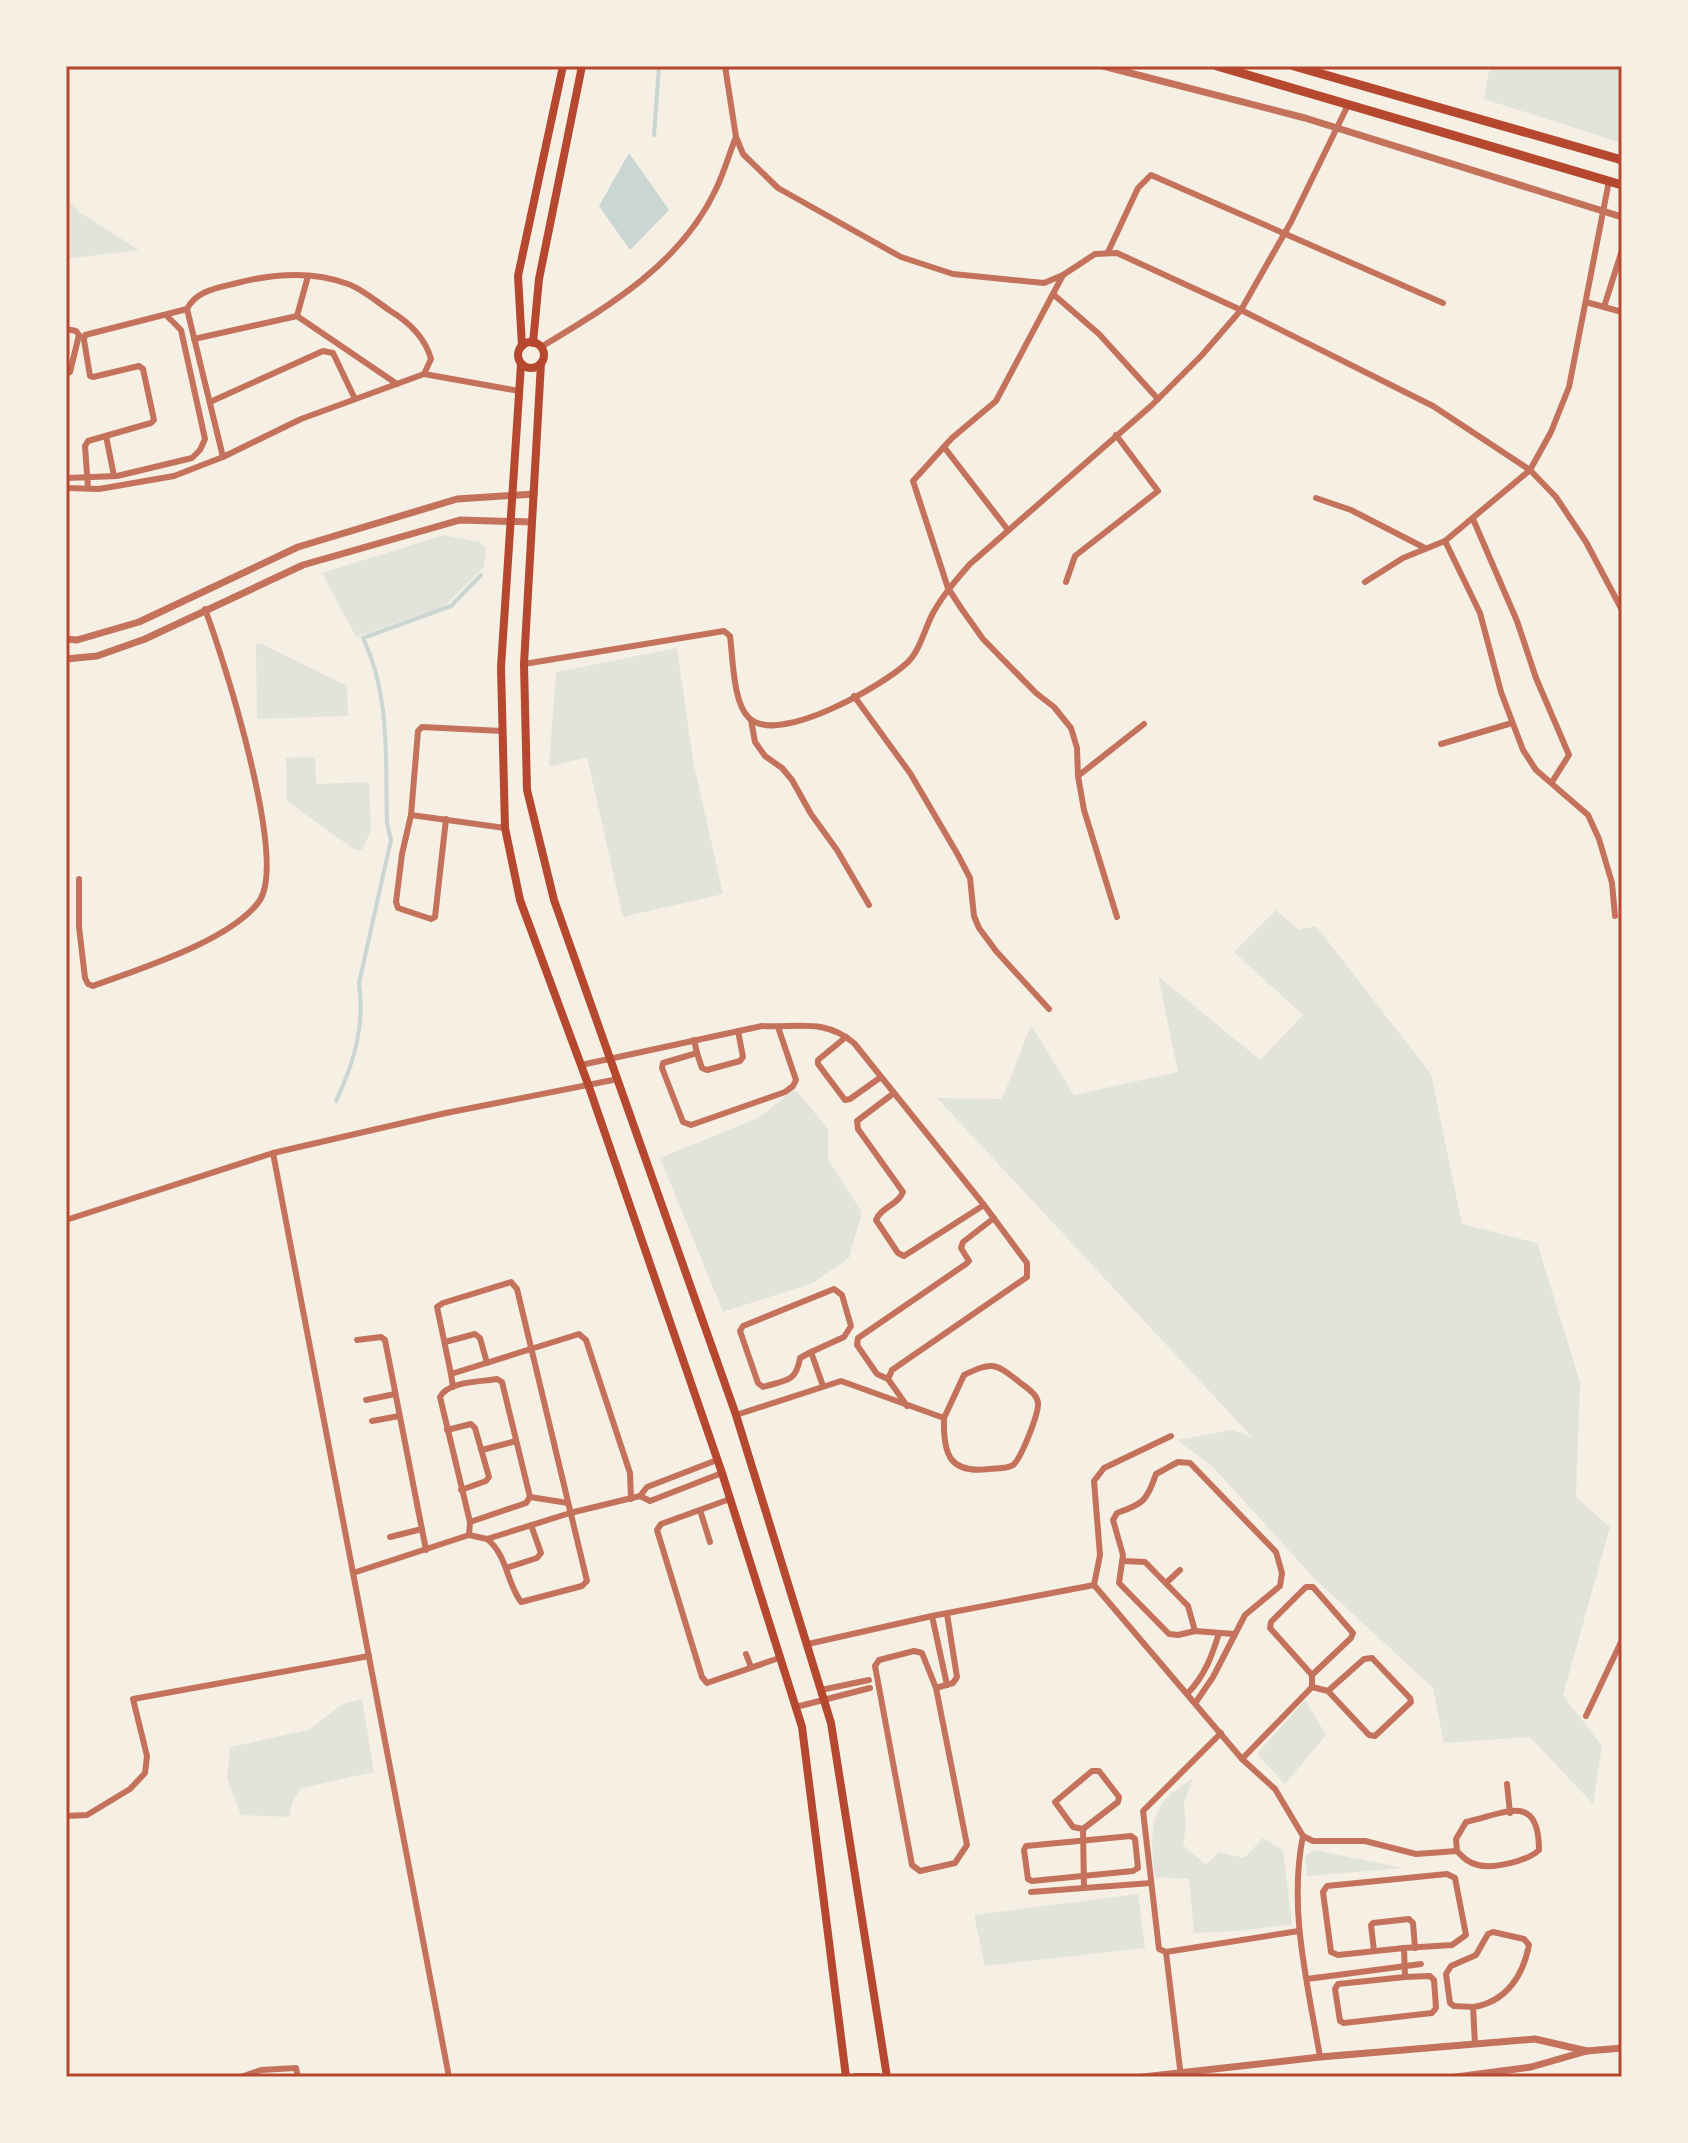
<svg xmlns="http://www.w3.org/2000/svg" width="1688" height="2143" font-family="Barlow,sans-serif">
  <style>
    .green { fill: #e2e4dc }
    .water { fill: #c9d6d2 }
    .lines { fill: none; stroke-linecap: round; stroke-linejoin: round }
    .stream { stroke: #c9d6d2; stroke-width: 4 }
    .minor { stroke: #c5725c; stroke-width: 6 }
    .tertiary { stroke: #c5725c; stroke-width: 7 }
    .secondary { stroke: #b5482f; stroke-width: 8 }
    .primary { stroke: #b5482f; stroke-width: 9 }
    .neatline { fill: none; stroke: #b5482f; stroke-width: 3 }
  </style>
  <rect width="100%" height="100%" fill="#f6efe4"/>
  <!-- green -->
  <g class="green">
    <polygon points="1490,66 1622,66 1622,143 1484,99"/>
    <polygon points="66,196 79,212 139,250 66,259"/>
    <polygon points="444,535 480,542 486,548 484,567 444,607 356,637 322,573"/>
    <polygon points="256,644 262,644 347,686 348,716 257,719"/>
    <polygon points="677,648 693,760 723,894 623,917 587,757 549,767 556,672"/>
    <polygon points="315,757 316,784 369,782 371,830 362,850 355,850 287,801 286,758"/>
    <polygon points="1276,910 1299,930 1316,926 1431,1074 1462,1224 1537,1243 1580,1382 1576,1497 1610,1527 1563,1695 1602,1746 1593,1804 1530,1737 1444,1743 1433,1688 1314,1578 1213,1467 1177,1440 1232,1430 1252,1437 937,1098 1002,1099 1031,1025 1074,1095 1178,1072 1158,976 1260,1060 1303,1015 1234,952"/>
    <polygon points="795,1089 828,1129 828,1160 862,1212 849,1258 813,1283 723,1312 660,1158 758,1118"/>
    <polygon points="362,1699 374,1772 301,1788 292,1803 289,1817 241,1815 227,1779 230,1747 309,1730 342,1704"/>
    <polygon points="1305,1700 1326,1735 1285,1784 1257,1754"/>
    <path d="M1193,1778l-9,25 2,23 -3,19 23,20 13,-13 25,6 19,-20 20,12 9,74 -53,7 -45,2 -5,-54 -34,-2c-3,-26 -8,-58 12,-79 7,-8 18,-14 26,-20z"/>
    <polygon points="1314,1850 1403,1868 1307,1876 1305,1856"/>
    <polygon points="1138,1894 1145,1948 985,1966 974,1915"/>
  </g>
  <!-- water -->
  <polygon class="water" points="629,153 669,210 630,250 599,206"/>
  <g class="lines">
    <!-- stream -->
    <g class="stream">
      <polyline points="654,135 659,66"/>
      <path d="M336,1101c18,-38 29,-75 23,-118l32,-143 -4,-17c-2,-63 4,-127 -24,-185l88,-32 30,-31"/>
    </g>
    <!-- minor -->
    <g class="minor">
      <polyline points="725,66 736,137 743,154 778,188 901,257 953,274 1044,283 1063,275 1095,254 1117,253 1241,310 1433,406 1530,470 1556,497 1586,542 1622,610"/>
      <polyline points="1108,252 1138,188 1151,175 1443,303"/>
      <polyline points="1063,275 996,401 952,438 913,481 948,588 961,608 983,639 1036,693 1054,707 1071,728 1077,748 1078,776 1084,810 1117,917"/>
      <polyline points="1053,294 1099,334 1158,399"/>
      <polyline points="1586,302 1622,312"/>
      <polyline points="1604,307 1622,250"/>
      <polyline points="297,316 308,276"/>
      <polyline points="66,329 76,331 79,335 70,372 66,374"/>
      <polyline points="194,339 297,316 397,384"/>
      <path d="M541,347c68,-41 140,-83 175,-158 8,-16 13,-35 20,-52"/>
      <polyline points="210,402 323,351 333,353 355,399"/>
      <polyline points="106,436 114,476"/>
      <polyline points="944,447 1008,530"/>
      <path d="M223,457l-36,-148c8,-17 28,-21 46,-25 37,-10 78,-14 115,0 14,5 28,17 41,26 20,12 36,27 42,49l-7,15"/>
      <polyline points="66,478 117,476 192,458 200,450 205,439 181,330 166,315"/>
      <polyline points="66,488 99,489 174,476 223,457 301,419 424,374 519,391"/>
      <polyline points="88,488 85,446 88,441 151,423 154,420 143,369 139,366 93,377 90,376 84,340 85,335 187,309"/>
      <polyline points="1316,498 1351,510 1425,548"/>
      <polyline points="1473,519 1517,621 1536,678 1569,755 1552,782"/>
      <polyline points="1445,541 1480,613 1501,692 1523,750 1536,770 1588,815 1599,839 1612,883 1615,916"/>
      <polyline points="1066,582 1075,556 1158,491 1116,435"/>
      <polyline points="1365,582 1403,558 1445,541 1530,470 1551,432 1569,387 1609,181"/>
      <path d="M524,664l200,-33 6,5c3,23 3,67 19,82 30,28 135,-33 159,-56 12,-12 17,-34 25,-49 10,-18 23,-33 37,-49l182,-159 50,-50 39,-45 50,-88 57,-117"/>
      <polyline points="854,696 910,773 958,855 970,878 974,916 979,928 996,951 1049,1009"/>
      <polyline points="751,720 755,742 765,756 782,768 792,780 811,814 837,850 869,905"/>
      <polyline points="1441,744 1512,723"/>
      <polyline points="1078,776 1144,724"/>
      <polyline points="411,815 418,731 422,727 502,731"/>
      <polyline points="446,819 435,917 431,919 398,908 396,902 402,854 411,815 505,828"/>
      <path d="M79,879v48l6,51 3,6 5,2c46,-17 140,-46 167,-86 27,-43 -36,-240 -55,-291"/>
      <polyline points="846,1037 818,1060 818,1064 845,1100 850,1099 881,1077"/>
      <polyline points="694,1040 697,1053 663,1063 662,1068 683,1122 691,1125 785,1092 793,1086 796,1080 778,1027"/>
      <polyline points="697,1053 702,1068 707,1070 740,1061 743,1057 738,1031"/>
      <path d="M581,1065l181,-39c36,2 62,-8 92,17l130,162 43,58v14l-135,93 -4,9 19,27"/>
      <path d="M894,1093l-37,28 1,8 45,63c-5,13 -22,15 -27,28l22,33 6,3 80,-51"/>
      <polyline points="273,1153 449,2077"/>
      <polyline points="66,1220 273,1153 446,1113 618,1079"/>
      <polyline points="357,1340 381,1337 385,1340 426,1550"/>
      <polyline points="445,1342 475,1334 480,1338 487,1363"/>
      <path d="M811,1352l-11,6c-4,25 -15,22 -37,29l-5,-4 -18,-52 3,-5 91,-37 8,6 9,31 -7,11 -33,15 12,34"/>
      <path d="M451,1374l-14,-67 6,-4 68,-21 6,7 70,292 -5,5 -61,16c-15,-20 -13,-46 -34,-63"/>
      <polyline points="888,1379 877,1374 857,1345 858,1338 966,1264 969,1261 961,1248 963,1242 994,1218"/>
      <polyline points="453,1387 451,1374 579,1334 586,1340 630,1473 631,1499"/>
      <polyline points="366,1400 395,1394"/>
      <path d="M736,1415l105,-34 103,37c-1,36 5,56 45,51 8,-1 18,0 24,-4 8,-6 26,-52 25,-62 -1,-10 -13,-16 -20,-22 -24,-19 -26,-19 -54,-6l-20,43"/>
      <polyline points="372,1421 399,1416"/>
      <polyline points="447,1430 471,1424 475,1428 489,1477 486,1481 461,1490"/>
      <polyline points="482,1450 516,1441"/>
      <polyline points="640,1496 647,1487 717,1460"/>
      <polyline points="530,1497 568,1503"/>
      <polyline points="730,1499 661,1524 657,1530 702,1677 707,1683 779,1658"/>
      <polyline points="700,1510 710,1542"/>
      <path d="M469,1535l1,-13 -30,-125c8,-16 40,-15 57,-18l5,3 28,115 -4,6 -56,19"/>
      <polyline points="390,1537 422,1529"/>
      <polyline points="1123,1561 1145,1562 1188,1606 1195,1631"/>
      <polyline points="506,1568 537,1558 541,1553 531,1525"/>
      <polyline points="353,1573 469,1535 487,1539 570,1513 640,1496 650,1501 722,1473"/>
      <polyline points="1166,1583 1180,1570"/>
      <polyline points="1094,1585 1100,1555 1094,1481 1104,1468 1171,1436"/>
      <polyline points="932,1616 947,1685"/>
      <path d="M808,1644l124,-28 162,-31 148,174 33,30 28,47c-15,73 5,149 17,221"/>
      <polyline points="746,1654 751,1667"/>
      <polyline points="1312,1687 1328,1691 1364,1659 1372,1658 1410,1698 1411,1702 1375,1736 1369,1735 1328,1691"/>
      <polyline points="936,1688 922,1653 914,1651 879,1660 875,1666 912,1865 920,1871 955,1863 967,1845 936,1688 953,1683 957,1677 947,1614"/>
      <polyline points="821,1690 869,1680"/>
      <path d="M1188,1693c17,-18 24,-37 31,-60"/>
      <path d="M1196,1702l17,-25 32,-62 35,-29 2,-13 -6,-21 -86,-89 -12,-1 -22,12c-9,27 -13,30 -39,39l-4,7 10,35 -4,28 50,51 9,1 17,-4 39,3"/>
      <polyline points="796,1707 870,1688"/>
      <polyline points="1586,1716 1622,1640"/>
      <polyline points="1221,1733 1143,1811 1159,1949 1166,1952 1299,1931"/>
      <polyline points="1242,1759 1312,1687 1312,1675 1270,1628 1271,1622 1306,1587 1313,1587 1353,1633 1351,1638 1312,1675"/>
      <polyline points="1507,1784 1510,1813"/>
      <polyline points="66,1816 87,1815 130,1789 145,1773 147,1756 133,1699 369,1656"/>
      <polyline points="1083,1829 1073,1827 1055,1802 1092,1771 1099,1771 1119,1797 1118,1802 1083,1829 1084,1888"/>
      <polygon points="1131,1836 1135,1839 1138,1868 1133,1871 1032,1881 1028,1879 1024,1850 1026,1846"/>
      <path d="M1303,1836l10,5h52l51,13 41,-3 -1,-12 10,-17c40,-9 73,-30 73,28 -11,11 -46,19 -61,15 -10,-2 -15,-8 -21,-14"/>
      <polyline points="1031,1892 1151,1883"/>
      <polyline points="1404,1948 1452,1945 1466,1935 1455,1878 1447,1874 1327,1886 1323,1892 1331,1952 1338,1955 1404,1948 1405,1977 1430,1976 1434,1980 1436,2008 1432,2013 1344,2023 1340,2021 1335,1989 1338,1984 1405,1977"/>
      <polyline points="1374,1951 1371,1925 1373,1923 1409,1919 1413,1923 1415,1948"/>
      <polyline points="1166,1952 1181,2077"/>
      <polyline points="1307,1979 1421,1964"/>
      <path d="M1473,2007c33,-5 50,-31 56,-62l-5,-6 -31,-7 -5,2 -12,21 -25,11 -5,8 4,29 4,3 19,1 2,37"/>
      <polyline points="241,2077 261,2070 296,2068 298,2077"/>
    </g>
    <!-- tertiary -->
    <g class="tertiary">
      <polyline points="1103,66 1305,118 1622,217"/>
      <polyline points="66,639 77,640 139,622 298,547 457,499 534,494"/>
      <polyline points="66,659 97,656 145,639 303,565 460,520 532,522"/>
      <polyline points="1143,2077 1320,2057 1535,2039 1587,2051"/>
      <polyline points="1456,2077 1531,2067 1587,2051 1622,2048"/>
    </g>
    <!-- secondary -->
    <g class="secondary">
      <circle cx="531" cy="355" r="13"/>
      <polyline points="533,343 539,279 582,66"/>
      <polyline points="522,346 518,276 563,66"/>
      <polyline points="541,363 524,664 527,790 554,900 736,1415 831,1723 887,2077"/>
      <polyline points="521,364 501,667 505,828 520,900 588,1084 722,1473 802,1727 846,2077"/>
      <polyline points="856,2077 878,2077"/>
    </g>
    <!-- primary -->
    <g class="primary">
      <polyline points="1217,66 1622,185"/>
      <polyline points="1294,66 1622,160"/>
    </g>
  </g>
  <!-- border -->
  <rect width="1688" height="2143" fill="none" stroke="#f6efe4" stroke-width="136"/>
  <rect x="68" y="68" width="1552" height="2007" class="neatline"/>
</svg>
